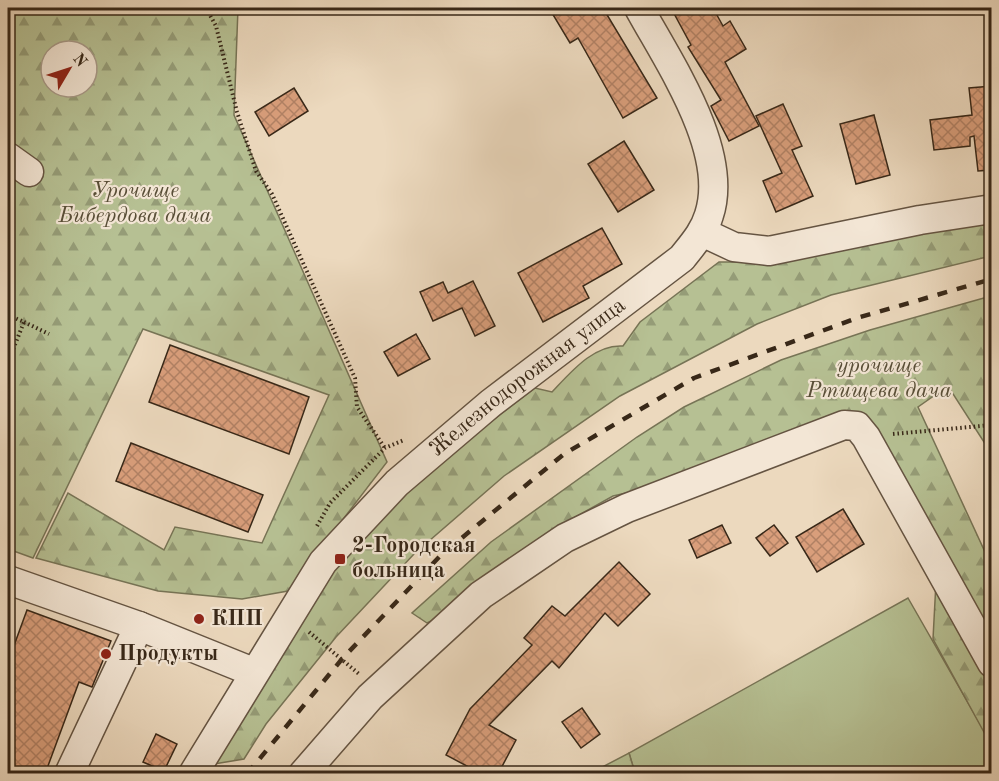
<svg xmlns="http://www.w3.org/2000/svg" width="999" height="781" font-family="'Old Standard TT',serif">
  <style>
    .green { fill: #b6c093; stroke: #777456; stroke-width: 1.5 }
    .forest { fill: url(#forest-firs); stroke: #777456; stroke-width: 1.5; fill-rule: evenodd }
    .building { fill: url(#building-cross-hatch); stroke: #382818; stroke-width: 1.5 }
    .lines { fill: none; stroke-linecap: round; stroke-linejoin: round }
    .minor-casing { stroke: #655442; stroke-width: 31 }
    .path { stroke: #382818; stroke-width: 4; stroke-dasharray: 1.5 3; stroke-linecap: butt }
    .minor { stroke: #f3e6d5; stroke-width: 28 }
    .rail { stroke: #382818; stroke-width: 4.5; stroke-dasharray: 10 10; stroke-linecap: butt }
    .poi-dot { fill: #8f2418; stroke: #f3e6d5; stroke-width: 2 }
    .labels { text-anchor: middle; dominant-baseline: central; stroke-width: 4.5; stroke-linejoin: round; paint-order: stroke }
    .park-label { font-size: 22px; font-style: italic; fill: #584e37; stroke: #f3e6d5 }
    .street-label { font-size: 22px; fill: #382818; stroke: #f3e6d5 }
    .poi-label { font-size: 22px; font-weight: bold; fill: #382818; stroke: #f3e6d5; text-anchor: start }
  </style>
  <defs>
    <pattern id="forest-firs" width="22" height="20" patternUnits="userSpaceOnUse" patternTransform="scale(1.5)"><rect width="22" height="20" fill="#b6c093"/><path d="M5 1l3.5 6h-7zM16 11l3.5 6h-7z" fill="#959c77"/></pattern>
    <pattern id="building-cross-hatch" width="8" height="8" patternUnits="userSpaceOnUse" patternTransform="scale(1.5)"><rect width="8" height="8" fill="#d99e7b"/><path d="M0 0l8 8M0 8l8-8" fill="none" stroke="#b18164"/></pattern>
  </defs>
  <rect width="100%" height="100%" fill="#ecd9be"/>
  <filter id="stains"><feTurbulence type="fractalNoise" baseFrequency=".00333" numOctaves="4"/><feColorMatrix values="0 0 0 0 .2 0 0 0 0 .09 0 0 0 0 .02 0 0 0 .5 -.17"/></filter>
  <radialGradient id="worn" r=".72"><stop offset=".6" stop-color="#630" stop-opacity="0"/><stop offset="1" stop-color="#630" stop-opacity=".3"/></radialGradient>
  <!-- green -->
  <polygon class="green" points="908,598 991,743 991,773 635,773 629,753"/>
  <!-- forest -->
  <g class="forest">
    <path d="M8,8h230l-4,107 153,347 -99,129 -46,8 -84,-8 -122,-33 32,-65 96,57 11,-23 87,16 67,-148 -186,-66 -110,229 -25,-9zM51,51h36v36h-36z"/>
    <path d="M991,220v36l-160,39 -74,29 -137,72 -116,80 -90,78 -78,83 -70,87 -22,35 -30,5 94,-163 95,-112 132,-101 17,4c19,-20 42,-48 71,-46l17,-24 79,-60h46z"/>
    <polygon points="991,296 991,453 948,386 918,407 991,565 991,745 933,639 936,582 846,415 698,477 613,496 561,525 450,612 427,623 412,613 491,542 637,437 684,407 781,360 870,330"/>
    <polygon points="629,753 635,773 591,773"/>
  </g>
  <!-- building -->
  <g class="building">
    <polygon points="549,8 603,8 657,98 623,118 578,38 570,43"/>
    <polygon points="671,8 713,8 723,26 730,21 746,49 725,62 759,126 729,141 711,106 721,100 688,47 691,45"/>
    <polygon points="992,86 992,170 978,171 974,136 970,137 970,146 934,150 930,120 972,115 969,88"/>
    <polygon points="294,88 308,111 269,136 255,112"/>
    <polygon points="783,104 802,146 792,150 813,196 776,212 763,181 782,173 756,116"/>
    <polygon points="874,115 890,175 856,184 840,124"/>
    <polygon points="624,141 654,190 618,212 588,164"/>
    <polygon points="602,228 622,264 583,286 589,298 543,322 518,273"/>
    <polygon points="473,281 495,326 475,336 462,308 433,321 420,292 443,282 448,293"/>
    <polygon points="416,334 430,359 398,376 384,352"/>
    <polygon points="170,345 309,397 289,454 149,402"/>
    <polygon points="131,443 263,495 248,532 116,481"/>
    <polygon points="843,509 864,544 817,572 796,537"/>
    <polygon points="722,525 731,543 697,558 689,540"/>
    <polygon points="774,525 788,543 770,556 756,538"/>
    <polygon points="619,562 650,594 618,626 605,613 559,668 552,661 489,725 516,740 498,774 482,774 446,755 470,709 532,645 524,638 552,606 565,616"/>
    <polygon points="27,610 111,641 92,687 79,682 45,774 8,774 8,662"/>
    <polygon points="582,708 600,734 581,748 562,722"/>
    <polygon points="156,734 177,744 164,771 143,762"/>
  </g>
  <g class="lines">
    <defs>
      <g id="minor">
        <polyline points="8,157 29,172"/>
        <polyline points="702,232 734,247 769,251 920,220 992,209"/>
        <polyline points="8,580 139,626 253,672"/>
        <polyline points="69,774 139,626"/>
        <path id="s1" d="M193,774l130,-212 74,-79 94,-80 191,-145c11,-14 22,-26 27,-43 21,-64 -40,-152 -70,-207"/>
        <polyline points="303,774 370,697 481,595 565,538 627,508 844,425 857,426 866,437 992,663"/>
      </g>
    </defs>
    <!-- minor casing -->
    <use href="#minor" class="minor-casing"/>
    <!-- path -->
    <g class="path">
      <polyline points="206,8 216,26 237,112 256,171 272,194 355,378 357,407 385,448"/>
      <polyline points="8,315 24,322 8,362"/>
      <polyline points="24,322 49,334"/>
      <polyline points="893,434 992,425"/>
      <polyline points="317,526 330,503 385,448 404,440"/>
      <polyline points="309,632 359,674"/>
    </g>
    <!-- minor -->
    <use href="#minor" class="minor"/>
    <!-- rail -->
    <polyline class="rail" points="247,774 342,659 441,555 564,454 694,378 857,318 992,279"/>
  </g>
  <!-- markers -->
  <g class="poi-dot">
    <rect x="334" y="553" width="12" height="12" rx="3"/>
    <circle cx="199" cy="619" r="6"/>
    <circle cx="106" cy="654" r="6"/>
  </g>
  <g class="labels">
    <!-- park labels -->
    <g class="park-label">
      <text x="135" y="191">Урочище<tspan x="135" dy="25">Бибердова дача</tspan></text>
      <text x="879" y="366">урочище<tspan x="879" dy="25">Ртищева дача</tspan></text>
    </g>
    <!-- street labels -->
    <g class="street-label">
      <text stroke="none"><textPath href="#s1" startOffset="525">Железнодорожная улица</textPath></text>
    </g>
    <!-- poi labels -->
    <g class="poi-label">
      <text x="352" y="546">2-Городская<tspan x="352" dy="25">больница</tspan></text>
      <text x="211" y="619">КПП</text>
      <text x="118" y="654">Продукты</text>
    </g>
  </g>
  <!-- margin -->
  <rect width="999" height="781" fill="none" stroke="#ecd9be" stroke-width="30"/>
  <rect x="9" y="9" width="981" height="763" fill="none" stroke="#382818" stroke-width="3"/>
  <rect x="15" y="15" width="969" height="751" fill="none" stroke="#382818" stroke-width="1.5"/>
  <!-- north arrow -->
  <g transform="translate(69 69) rotate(51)"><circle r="28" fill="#f3e6d5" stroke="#a89a89" stroke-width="1.5"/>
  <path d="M0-4.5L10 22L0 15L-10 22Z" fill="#8f2418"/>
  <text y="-9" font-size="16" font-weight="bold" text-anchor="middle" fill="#382818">N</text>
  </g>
  <rect width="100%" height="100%" filter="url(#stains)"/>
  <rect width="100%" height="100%" fill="url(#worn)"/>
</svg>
